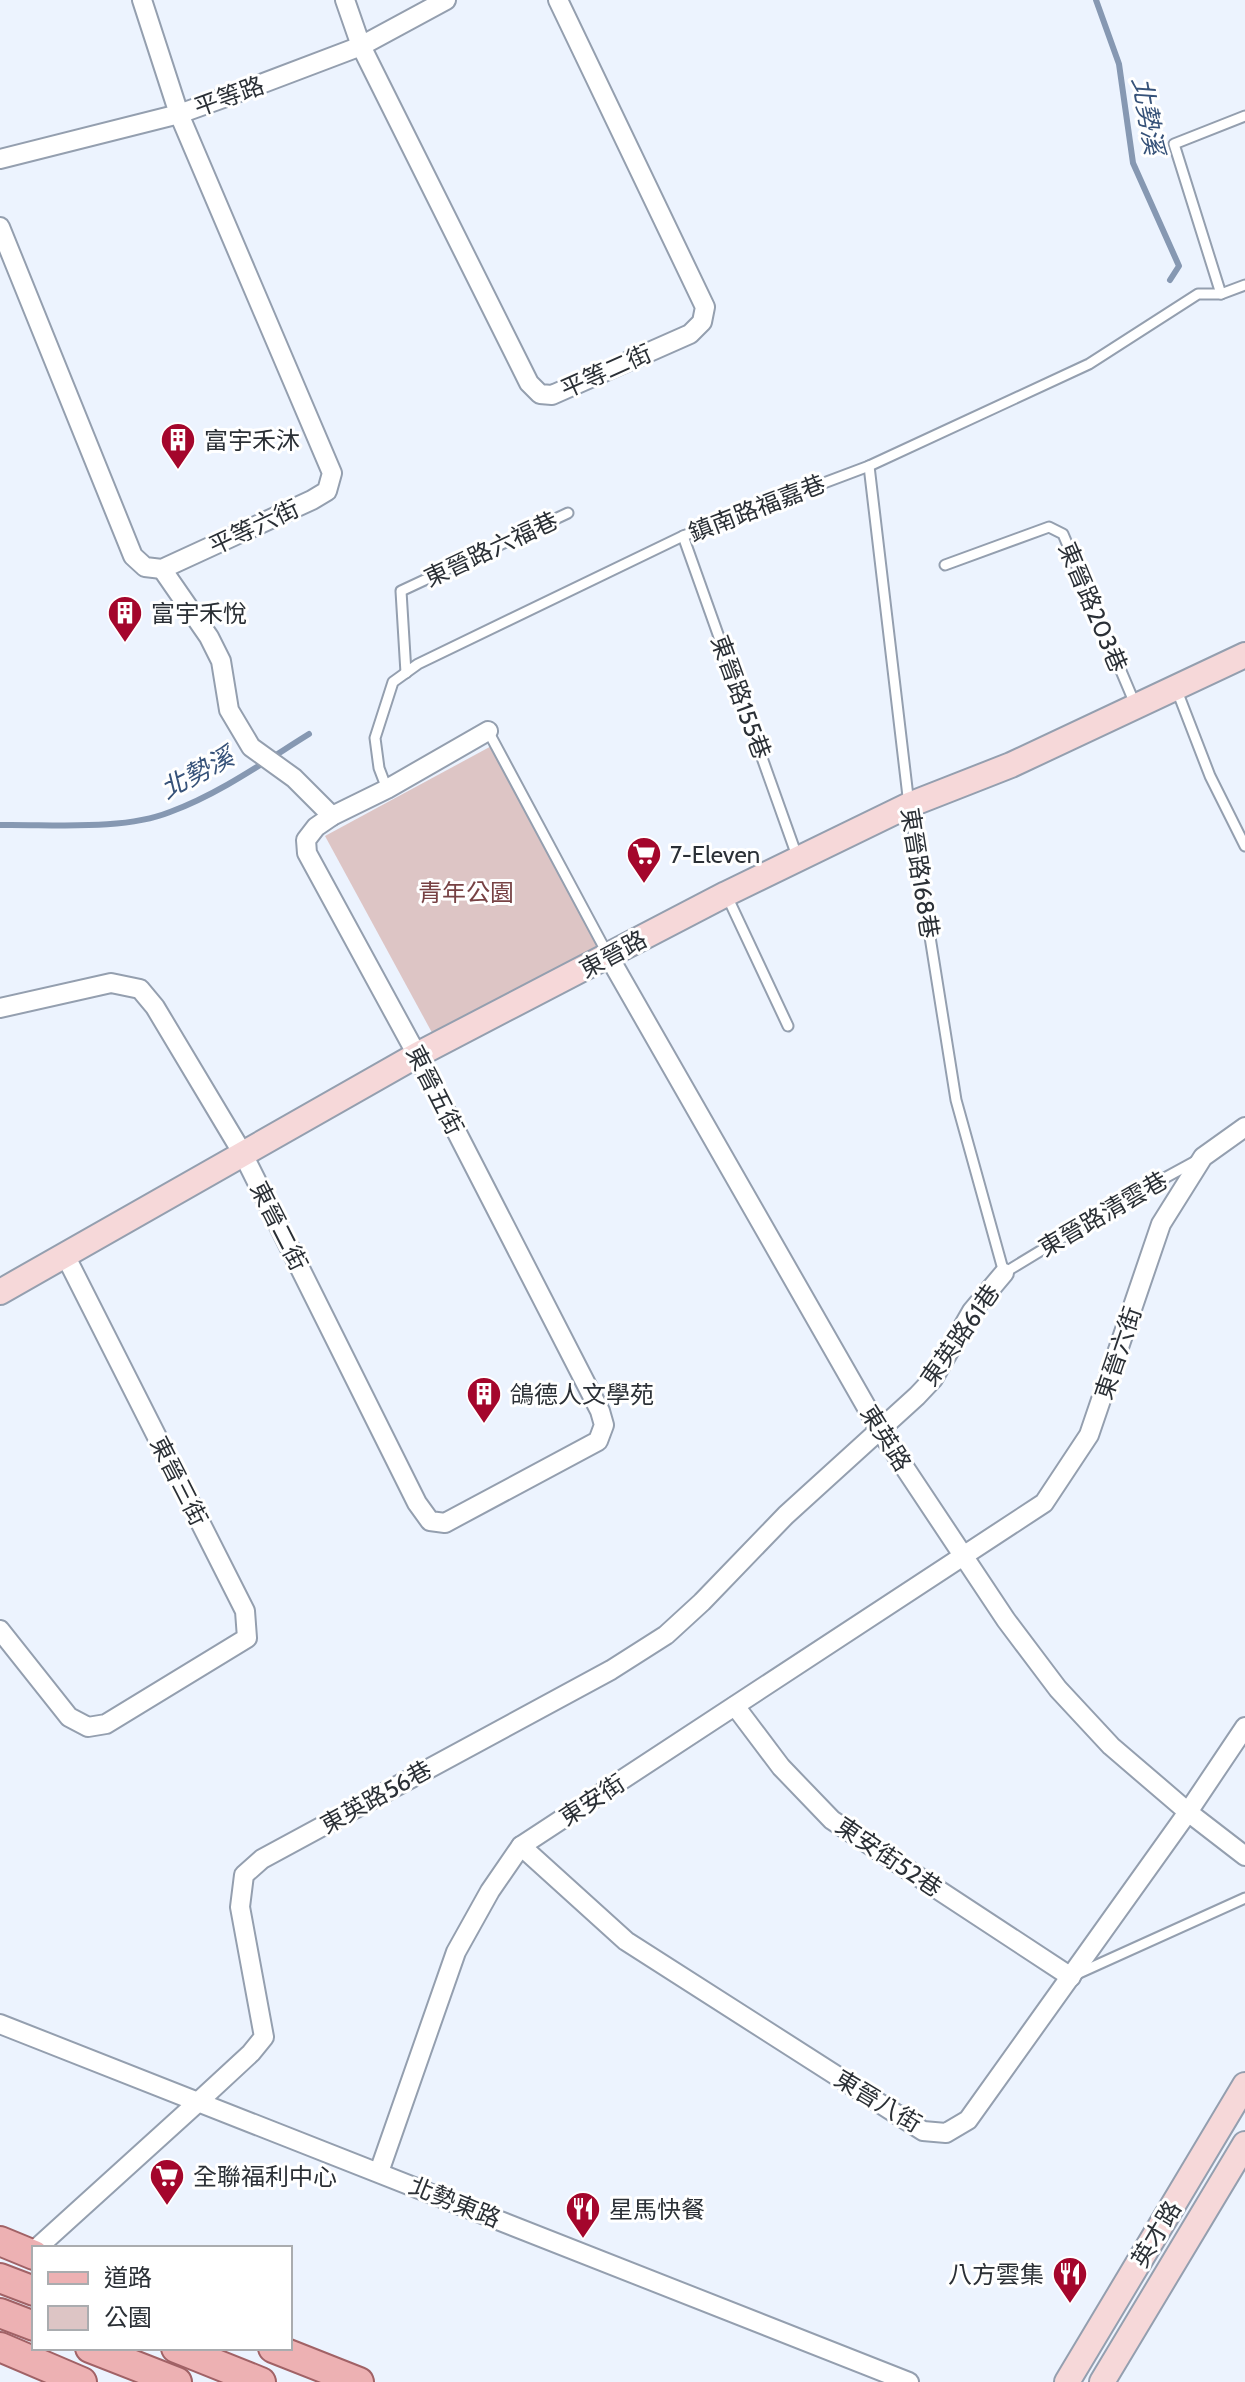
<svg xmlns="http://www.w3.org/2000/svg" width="1245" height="2382" font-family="Cabin,'Noto Sans TC',sans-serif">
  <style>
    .green { fill: #ddc5c5 }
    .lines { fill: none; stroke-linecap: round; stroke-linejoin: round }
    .stream { stroke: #8698b2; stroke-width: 6 }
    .lane-casing { stroke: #949faf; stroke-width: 13 }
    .street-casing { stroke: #949faf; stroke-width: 22 }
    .secondary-casing { stroke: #949faf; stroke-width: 28 }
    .primary-casing { stroke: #a16266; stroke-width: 32 }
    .lane { stroke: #fff; stroke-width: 9 }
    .street { stroke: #fff; stroke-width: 18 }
    .secondary { stroke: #f6d8d9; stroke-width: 24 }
    .primary { stroke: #edb1b3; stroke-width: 28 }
    .labels { text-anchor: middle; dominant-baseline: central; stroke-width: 6; stroke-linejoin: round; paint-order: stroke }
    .street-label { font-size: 24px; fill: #2b3036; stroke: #fff }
    .poi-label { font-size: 24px; fill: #2b3036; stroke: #fff; text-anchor: start }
    .park-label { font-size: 24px; fill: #774244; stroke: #fff }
    .water-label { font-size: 26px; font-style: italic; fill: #365279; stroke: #fff }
  </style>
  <rect width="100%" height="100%" fill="#ecf3fe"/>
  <!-- green -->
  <polygon class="green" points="497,743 607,947 436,1040 325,836"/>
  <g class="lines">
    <!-- stream -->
    <g class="stream">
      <polyline points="1096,0 1119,64 1133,163 1179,266 1170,280"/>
      <path d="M0,825c52,-1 122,6 170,-13 49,-18 94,-50 139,-78"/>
    </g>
    <defs>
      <g id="lane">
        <polyline points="1221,294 1174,144 1245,116"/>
        <polyline points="869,466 909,805 956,1100 1004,1273 1126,1199 1194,1162"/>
        <polyline points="683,536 797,856"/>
        <polyline points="945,565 1049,527 1063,534 1135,704"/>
        <polyline points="406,673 401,591 568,513"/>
        <polyline points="1176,688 1210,776 1245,846"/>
        <polyline points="488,731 607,953"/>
        <polyline points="387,789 379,768 375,738 393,682 418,664 683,536 869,466 1089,364 1198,294 1221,294 1245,285"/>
        <polyline points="726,894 788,1026"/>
        <polyline points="1077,1974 1245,1898"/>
      </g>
      <g id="street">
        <polyline points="345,0 361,46 529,383 540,394 552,395 690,334 702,322 705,307 558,0"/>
        <polyline points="0,159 179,114 229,96 361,46 446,0"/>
        <polyline points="0,227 133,556 145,567 162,569 312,500 327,491 332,473 179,114 142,0"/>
        <polyline points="162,569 209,637 221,661 229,710 251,747 294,778 332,816"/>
        <polyline points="609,957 879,1429 1006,1620 1058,1689 1111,1746 1188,1812 1245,1856"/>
        <polyline points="0,1008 111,983 140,989 155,1007 243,1154 417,1503 430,1521 445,1523 598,1441 604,1425 600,1411 417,1055 307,853 306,840 316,827 332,816 387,789 488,731"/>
        <polyline points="0,1630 69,1717 88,1727 106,1724 247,1638 245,1611 65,1255"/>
        <polyline points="735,1706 781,1767 832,1820 1071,1977"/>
        <polyline points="521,1846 626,1941 923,2131 946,2133 968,2120 1188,1812 1245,1727"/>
        <polyline points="0,2024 909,2382"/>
        <polyline points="379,2172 456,1952 490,1891 521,1846 1044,1503 1089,1435 1161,1224 1203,1157 1245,1127"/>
        <polyline points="37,2248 197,2103 251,2053 264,2037 240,1907 244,1875 262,1859 611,1670 666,1635 702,1602 786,1515 917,1396 933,1379 972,1311 1004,1273"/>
      </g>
      <g id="secondary">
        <polyline points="0,1292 417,1055 726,894 909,805 1011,765 1245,655"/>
        <polyline points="1067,2382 1245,2085"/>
        <polyline points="1102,2382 1245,2144"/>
      </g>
      <g id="primary">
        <polyline points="0,2241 34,2255"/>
        <polyline points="0,2278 34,2291"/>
        <polyline points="0,2313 34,2326"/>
        <polyline points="0,2347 82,2382"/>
        <polyline points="90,2348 177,2382"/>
        <polyline points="176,2348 261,2382"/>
        <polyline points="273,2348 359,2382"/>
      </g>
    </defs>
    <!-- lane casing -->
    <use href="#lane" class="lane-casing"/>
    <!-- street casing -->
    <use href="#street" class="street-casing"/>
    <!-- secondary casing -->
    <use href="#secondary" class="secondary-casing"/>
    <!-- primary casing -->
    <use href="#primary" class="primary-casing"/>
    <!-- lane -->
    <use href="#lane" class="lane"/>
    <!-- street -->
    <use href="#street" class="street"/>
    <!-- secondary -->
    <use href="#secondary" class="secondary"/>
    <!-- primary -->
    <use href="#primary" class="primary"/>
  </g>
  <!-- icons -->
  <defs>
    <symbol id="building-pin" viewBox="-11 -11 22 30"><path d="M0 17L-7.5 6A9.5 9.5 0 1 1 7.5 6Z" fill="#a4062c" stroke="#fff"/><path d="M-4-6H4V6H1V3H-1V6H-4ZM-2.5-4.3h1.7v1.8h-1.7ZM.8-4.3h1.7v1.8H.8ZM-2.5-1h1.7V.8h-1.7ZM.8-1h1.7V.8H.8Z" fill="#fff"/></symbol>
    <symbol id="supermarket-pin" viewBox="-11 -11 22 30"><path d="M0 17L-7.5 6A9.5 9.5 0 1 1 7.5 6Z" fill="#a4062c" stroke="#fff"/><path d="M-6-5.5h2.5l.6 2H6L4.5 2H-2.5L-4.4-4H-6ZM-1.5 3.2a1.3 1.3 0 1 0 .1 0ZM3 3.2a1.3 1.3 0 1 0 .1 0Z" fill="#fff"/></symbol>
    <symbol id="restaurant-pin" viewBox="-11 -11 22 30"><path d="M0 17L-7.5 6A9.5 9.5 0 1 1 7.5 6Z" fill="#a4062c" stroke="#fff"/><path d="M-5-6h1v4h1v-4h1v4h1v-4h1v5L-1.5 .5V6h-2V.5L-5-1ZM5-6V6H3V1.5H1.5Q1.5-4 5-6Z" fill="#fff"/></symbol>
  </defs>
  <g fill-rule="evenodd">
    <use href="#building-pin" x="158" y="420" width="40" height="54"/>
    <use href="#building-pin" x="105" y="593" width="40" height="54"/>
    <use href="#supermarket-pin" x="624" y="834" width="40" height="54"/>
    <use href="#building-pin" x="464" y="1374" width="40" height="54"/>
    <use href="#supermarket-pin" x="147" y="2156" width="40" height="54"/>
    <use href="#restaurant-pin" x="563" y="2189" width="40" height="54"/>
    <use href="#restaurant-pin" x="1050" y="2254" width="40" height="54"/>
  </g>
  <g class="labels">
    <!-- street labels -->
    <g class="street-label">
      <text transform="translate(229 96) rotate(-20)">平等路</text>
      <text transform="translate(606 371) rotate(-24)">平等二街</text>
      <text transform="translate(757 508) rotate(-21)">鎮南路福嘉巷</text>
      <text transform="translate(254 527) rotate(-25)">平等六街</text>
      <text transform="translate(491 549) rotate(-25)">東晉路六福巷</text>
      <text transform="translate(1093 607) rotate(67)">東晉路203巷</text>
      <text transform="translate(741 697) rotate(70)">東晉路155巷</text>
      <text transform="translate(920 873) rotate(81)">東晉路168巷</text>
      <text transform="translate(613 954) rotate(-28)">東晉路</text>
      <text transform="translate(435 1090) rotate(63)">東晉五街</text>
      <text transform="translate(1103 1214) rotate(-30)">東晉路清雲巷</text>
      <text transform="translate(279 1226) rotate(63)">東晉二街</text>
      <text transform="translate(960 1335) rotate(-55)">東英路61巷</text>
      <text transform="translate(1118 1353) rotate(-71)">東晉六街</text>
      <text transform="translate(886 1438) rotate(58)">東英路</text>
      <text transform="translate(179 1481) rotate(63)">東晉三街</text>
      <text transform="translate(376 1797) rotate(-29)">東英路56巷</text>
      <text transform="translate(592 1800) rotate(-33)">東安街</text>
      <text transform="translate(889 1857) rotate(34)">東安街52巷</text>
      <text transform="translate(878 2101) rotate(31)">東晉八街</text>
      <text transform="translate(455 2202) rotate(22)">北勢東路</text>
      <text transform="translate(1156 2234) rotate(-59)">英才路</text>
    </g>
    <!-- poi labels -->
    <g class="poi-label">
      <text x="204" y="440">富宇禾沐</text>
      <text x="151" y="613">富宇禾悅</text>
      <text x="670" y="854">7-Eleven</text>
      <text x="510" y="1394">鴿德人文學苑</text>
      <text x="193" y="2176">全聯福利中心</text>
      <text x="609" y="2209">星馬快餐</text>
      <text x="1044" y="2274" text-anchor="end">八方雲集</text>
    </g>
    <!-- park labels -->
    <g class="park-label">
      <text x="466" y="892">青年公園</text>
    </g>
    <!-- water labels -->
    <g class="water-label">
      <text transform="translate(1148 116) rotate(80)">北勢溪</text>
      <text transform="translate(197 773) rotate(-28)">北勢溪</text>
    </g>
  </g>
  <!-- legend -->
  <rect x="32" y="2246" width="260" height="104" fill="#ffffff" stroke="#aaacaf" stroke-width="2"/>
  <rect x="48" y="2272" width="40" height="12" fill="#edb1b3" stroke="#aaacaf" stroke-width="2"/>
  <text x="104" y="2286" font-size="24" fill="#2b3036">道路</text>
  <rect x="48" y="2306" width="40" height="24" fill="#ddc5c5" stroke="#aaacaf" stroke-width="2"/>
  <text x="104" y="2326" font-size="24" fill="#2b3036">公園</text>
</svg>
